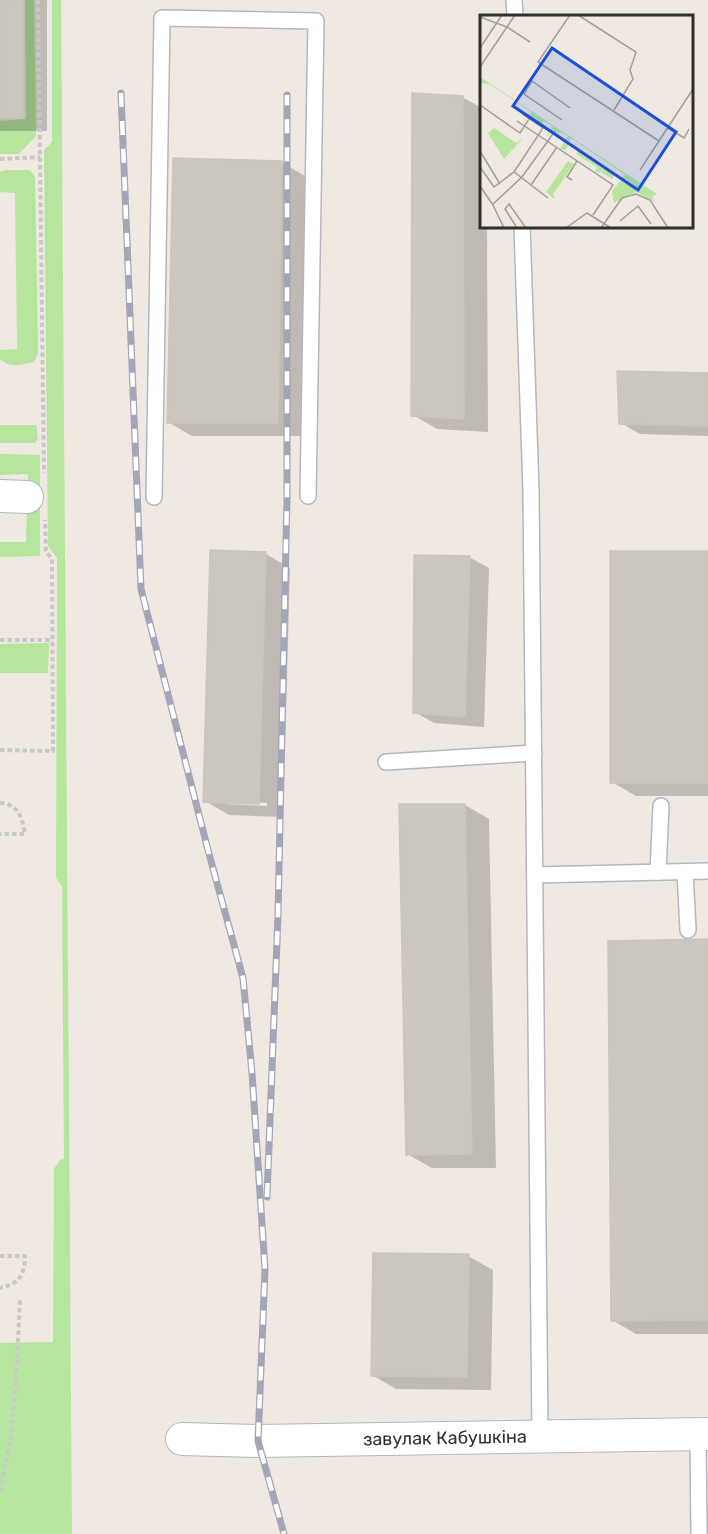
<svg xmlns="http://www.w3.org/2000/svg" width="708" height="1534" font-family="Rubik,sans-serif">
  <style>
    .green { fill: #b6e59e }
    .shadow { fill: #0003; fill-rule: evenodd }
    .building { fill: #cbc7bf; stroke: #cbc5ba; stroke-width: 1.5 }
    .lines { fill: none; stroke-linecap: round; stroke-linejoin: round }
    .service-casing { stroke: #b4b7c1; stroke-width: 18 }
    .minor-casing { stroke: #b4b7c1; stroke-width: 34 }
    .path { stroke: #c9c9c9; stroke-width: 4; stroke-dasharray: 4.5 3; stroke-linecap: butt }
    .service { stroke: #fff; stroke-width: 15 }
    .minor { stroke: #fff; stroke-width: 32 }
    .rail-casing { stroke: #a3a6b8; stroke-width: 7 }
    .rail { stroke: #fff; stroke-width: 4.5; stroke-dasharray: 14; stroke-linecap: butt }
    .labels { text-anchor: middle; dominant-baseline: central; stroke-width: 5; stroke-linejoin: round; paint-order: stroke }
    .street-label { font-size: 18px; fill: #2e2e2e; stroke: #fff }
    .inset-road { fill: none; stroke: #a29e99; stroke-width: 1.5 }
    .view { fill: #1d4ed8; fill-opacity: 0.15; stroke: #1d4ed8; stroke-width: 3 }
    .inset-edge { fill: none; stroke: #2e2e2e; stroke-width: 3 }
  </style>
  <rect width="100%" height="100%" fill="#efe9e1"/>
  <!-- green -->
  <g class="green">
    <polygon points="25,0 34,0 36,136 19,154 0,154 0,121 26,119"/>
    <polygon points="52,0 61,0 72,1534 0,1534 0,1343 53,1342 54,1169 60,1160 64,1159 62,886 56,878 57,558 48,546 44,150 52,142"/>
    <path d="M6,170h24l5,7 3,176 -4,9c-12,3 -24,6 -34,-3v-9l17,-1 -2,-156 -15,-1v-20z"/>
    <polygon points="0,425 36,425 38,439 35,443 0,443"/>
    <polygon points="0,454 40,455 40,556 0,557 0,542 26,542 28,474 0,475"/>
    <polygon points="49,643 48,673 0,673 0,644"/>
  </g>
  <!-- shadow -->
  <g class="shadow">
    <rect x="0" y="0" width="47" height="131"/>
    <polygon points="462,97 482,108 482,226 487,226 488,432 437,429 413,415"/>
    <polygon points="281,162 305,176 302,436 192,436 168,422"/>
    <polygon points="708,375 708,436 640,434 621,423"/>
    <polygon points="708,552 708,796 636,796 612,782"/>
    <path d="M266,554l24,14 -7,249 -54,-2 -24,-14zM227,801l40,2v3l-40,-2z"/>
    <polygon points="469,557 489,568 484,727 434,723 415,712"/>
    <polygon points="465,805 489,819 496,1168 432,1168 407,1154"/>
    <polygon points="708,941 708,1334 636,1334 612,1320"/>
    <polygon points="468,1256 493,1270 491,1390 396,1389 372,1375"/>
  </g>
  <!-- building -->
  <g class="building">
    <rect x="0" y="0" width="23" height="118"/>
    <polygon points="412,93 463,96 464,419 411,416"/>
    <polygon points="173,158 282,161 278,423 167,423"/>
    <polygon points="617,371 708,373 708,426 619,424"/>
    <polygon points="210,550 266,552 259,804 203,802"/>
    <rect x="610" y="551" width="98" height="232"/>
    <polygon points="414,555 470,556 465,717 413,713"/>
    <polygon points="399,804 465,804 472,1154 406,1155"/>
    <polygon points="708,939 708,1320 611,1321 608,941"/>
    <polygon points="373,1253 469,1254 467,1377 371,1376"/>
  </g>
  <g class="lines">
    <defs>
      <g id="service">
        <polyline points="514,0 515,16"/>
        <polyline points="522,226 531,490 540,1436"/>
        <polyline points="154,497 162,18 316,21 308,496"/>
        <polyline points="386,762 534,753"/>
        <polyline points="658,872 661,806"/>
        <polyline points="685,872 688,930"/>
        <polyline points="535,875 708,871"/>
        <polyline points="698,1434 699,1534"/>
      </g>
      <g id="minor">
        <polyline points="0,496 27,497"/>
        <polyline points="182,1439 258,1441 708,1434"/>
      </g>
    </defs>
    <!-- service casing -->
    <use href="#service" class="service-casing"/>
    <!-- minor casing -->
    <use href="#minor" class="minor-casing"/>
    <!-- path -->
    <g class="path">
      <polyline points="38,0 44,473"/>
      <polyline points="0,159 40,157"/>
      <polyline points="0,640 53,640"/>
      <polyline points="0,750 53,751 52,559 46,551 45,520"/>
      <path d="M0,803c19,1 22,15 25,31h-25"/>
      <path d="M0,1256h25c0,19 -6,28 -25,32"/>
      <polyline points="0,1491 11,1435 17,1363 20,1299"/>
    </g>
    <!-- service -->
    <use href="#service" class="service"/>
    <!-- minor -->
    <use href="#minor" class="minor"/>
    <defs>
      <g id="rail">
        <polyline points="121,93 141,589 208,850 243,978 252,1073 265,1269 258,1441 284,1534"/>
        <polyline points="267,1197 278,915 287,497 287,95"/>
      </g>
    </defs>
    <!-- rail casing -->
    <use href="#rail" class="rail-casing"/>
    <!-- rail -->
    <use href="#rail" class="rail"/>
  </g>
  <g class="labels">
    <!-- street labels -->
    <g class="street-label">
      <text transform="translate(445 1438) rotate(-1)">завулак Кабушкіна</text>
    </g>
  </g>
  <!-- overview -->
  <g transform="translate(480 15)">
    <rect width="213" height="213" fill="#efe9e1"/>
    <path d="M0,62l177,117 -5,3 3,5 -19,-10 -22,11 -2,-12 13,-16 -54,-37 -5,12 -6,-1 8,-13 -8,-4 -5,12 3,-11 -5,-3 -8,8 8,-11 -9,-6 -3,5 -14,-11 5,-2 -5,-4 -38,-25 -9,-1zM14,113l22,15 7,-5 -19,21 -16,-26zM98,136l36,24 -2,4 -11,-7 2,-3 -4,4 -4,-2 2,-4 -21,-13zM88,146l6,3 -21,30 2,5 -9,-7z" fill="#b6e59e"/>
    <path class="inset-road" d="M90,0l-32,47 121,79M98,0l58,37 -6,18 3,9 -19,31M0,2l27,10M27,12l23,15M0,33l22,-33M0,52l35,-52M0,90l40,28 9,-14M82,105l-38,-26 8,-13 38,27M37,106l96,64 -20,30M188,113l16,10 5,-9M0,136l20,33M0,152l14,20 20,-15 34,26M160,155l53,-81M34,157l29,-44 -21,-14M92,165l-5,-3 10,-16M51,170l26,-38M0,171l13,19M13,189l29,-27 33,-46M13,190l11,23M140,206l18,-15 13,18M37,213l-12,-19 4,-5 17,24M86,213l21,-15 24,15M121,213l21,-30 14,-4 14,6 18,28"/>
    <path class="view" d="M72,33l124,84 -38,58 -125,-84z"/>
    <rect width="213" height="213" class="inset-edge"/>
  </g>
</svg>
